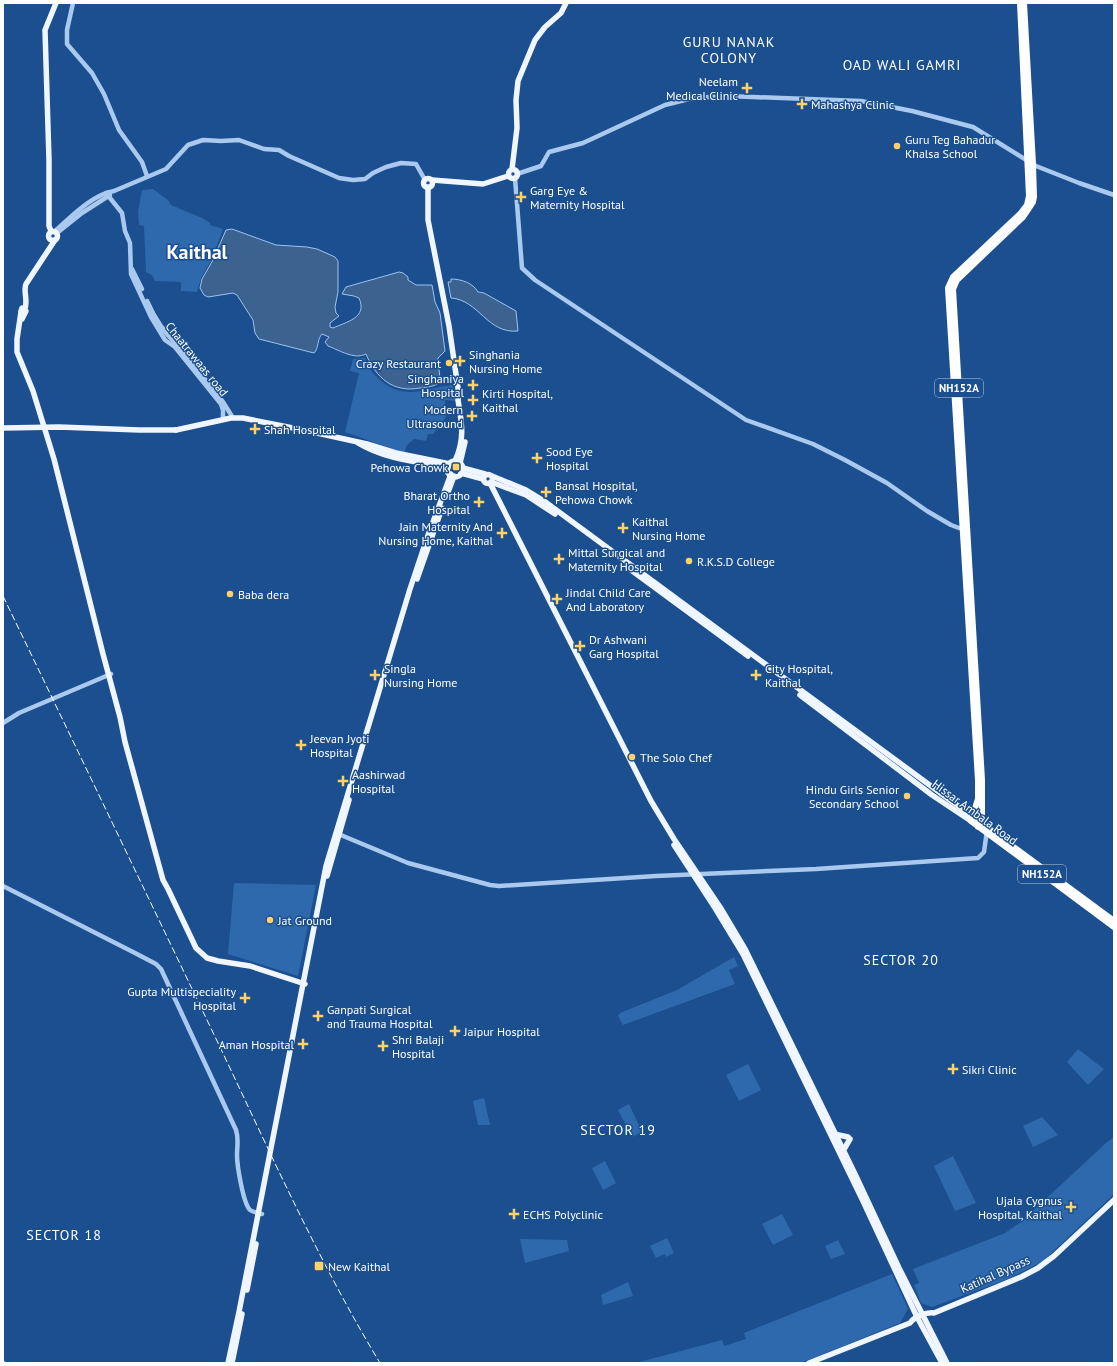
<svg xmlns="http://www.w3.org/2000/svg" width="1117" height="1366" font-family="'PT Sans',sans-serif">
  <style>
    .green { fill: #2e69ad }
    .water { fill: #3c6290; stroke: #9cc4f0 }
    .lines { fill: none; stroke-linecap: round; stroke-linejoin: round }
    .stream { stroke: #9cc4f0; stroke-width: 1 }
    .minor { stroke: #a9c9ee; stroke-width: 4.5 }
    .major { stroke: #f0f6ff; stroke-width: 5.5 }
    .highway { stroke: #fff; stroke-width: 6 }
    .rail { stroke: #fff; stroke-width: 1; stroke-dasharray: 7 3; stroke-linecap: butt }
    .major-bridge { stroke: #f0f6ff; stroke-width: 5.5 }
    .poi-dot { fill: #ffd166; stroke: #1b4f8f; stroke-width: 1.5 }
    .labels { text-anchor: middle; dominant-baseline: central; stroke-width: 3; stroke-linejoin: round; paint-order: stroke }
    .shield { fill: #1b4f8f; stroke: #bbcadd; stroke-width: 1 }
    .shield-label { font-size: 11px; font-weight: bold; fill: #fff }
    .poi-label { font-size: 12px; fill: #fff; stroke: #1b4f8f; text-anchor: start }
    .street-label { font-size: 12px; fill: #fff; stroke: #1b4f8f }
    .quarter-label { font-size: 14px; letter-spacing: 1px; fill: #fff; stroke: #1b4f8f }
    .town-label { font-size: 20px; font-weight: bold; fill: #fff; stroke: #1b4f8f }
  </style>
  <rect width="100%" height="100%" fill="#1b4f8f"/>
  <!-- green -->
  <g class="green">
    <polygon points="153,189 168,200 171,205 202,218 210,223 210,225 223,229 212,259 201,278 197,292 181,291 181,282 155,281 152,275 146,272 144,226 139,225 138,212 142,190"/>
    <path d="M363,358h2c6,14 8,16 20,26 23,16 43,3 68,1l3,16 -11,-1 1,17 -13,17h-5l-2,7 -12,-2 -7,6 -3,8 -59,-21 14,-59 -9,-2 3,-12z"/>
    <polygon points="234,883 316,885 298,976 228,954"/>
    <polygon points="734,957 738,966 729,970 735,984 623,1025 618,1016 620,1013 677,990"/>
    <polygon points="1078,1049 1104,1069 1088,1085 1067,1062"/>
    <polygon points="748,1064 761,1090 739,1101 726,1075"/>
    <polygon points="484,1098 490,1125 478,1125 473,1101"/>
    <polygon points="629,1104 642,1132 632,1137 618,1110"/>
    <polygon points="1042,1117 1058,1135 1033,1147 1023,1126"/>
    <polygon points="1114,1137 1114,1194 1043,1261 1008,1279 932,1307 921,1303 914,1285 919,1283 913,1269 1005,1233 1021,1222 1106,1143"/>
    <polygon points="953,1156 976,1203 955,1211 934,1166"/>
    <polygon points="605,1161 616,1183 603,1190 592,1168"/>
    <polygon points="782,1214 793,1235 773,1245 762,1224"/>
    <polygon points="667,1238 674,1253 666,1257 665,1254 656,1258 650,1246"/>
    <polygon points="520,1239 567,1240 569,1251 525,1263"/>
    <polygon points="838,1240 845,1254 831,1259 825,1246"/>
    <polygon points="892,1274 908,1309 900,1323 801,1363 636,1363 722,1340 724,1346 746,1339 744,1333"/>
    <polygon points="628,1282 633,1296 603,1305 601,1295"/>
  </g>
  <!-- water -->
  <g class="water">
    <path d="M232,229l44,16 31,2 10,2 18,8 3,4v31l-3,15 1,6 3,3 -9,7v4l3,1c13,-6 35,-10 26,-30l-5,-2 -12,-2 4,-7 53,-15 4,1 5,4v3l8,5h16l3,17 5,11 5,38 -7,7c0,8 2,15 2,24 -6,5 -12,5 -20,6 -27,5 -44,-10 -54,-34 -12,6 -27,-4 -38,-8l-3,-4 4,-5 -7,-3c-5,5 -3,14 -8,19l-55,-14 -4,-6 -2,-13 -16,-25 -4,-2 -25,4 -4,-2 -4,-7 2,-9 11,-19 13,-30z"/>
    <path d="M451,279c10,0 22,4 27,13l6,1 32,18 2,20c-31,3 -39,-31 -67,-33l-3,-16h3z"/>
  </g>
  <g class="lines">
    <!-- stream -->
    <polyline class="stream" points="3,1360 6,1363"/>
    <!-- minor -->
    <g class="minor">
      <polyline points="73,3 67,30 67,44 92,73 104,94 119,130 142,162 147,176"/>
      <polyline points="517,174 541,166 549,152 583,143 665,105 693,98 727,96 861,101 912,111 973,127 1036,166 1079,183 1114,195"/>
      <polyline points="515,178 522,268 535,280 746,420 813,444 845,460 887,483 927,511 951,525 959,528 965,528"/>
      <polyline points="106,193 122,213 125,231 130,243 131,274 151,317 165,340 175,347 221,404 223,410 223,420"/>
      <path d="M55,231c15,-13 38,-37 59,-40l52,-22 22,-24 15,-5 18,1 18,-1 25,9 15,1 10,6 50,22 14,2 12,-1 8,-6 13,-6 15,-4 15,1 9,16"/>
      <polyline points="57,233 82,213 110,195"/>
      <polyline points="132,269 142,289"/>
      <path d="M147,301c7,16 17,32 30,43l46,58 10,16"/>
      <polyline points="3,723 19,713 111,674"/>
      <polyline points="336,833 408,863 490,885 499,886 656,876 816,869 978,858 984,852 987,830"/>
      <path d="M3,886l132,67 21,11 5,5 75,161c3,9 1,16 1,25 0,10 6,48 13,55 3,2 8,3 12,4"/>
    </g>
    <!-- major -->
    <g class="major">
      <polyline points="512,169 517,128 516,100 518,81 535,40 545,27 561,13 566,3"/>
      <circle cx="513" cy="174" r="4.5"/>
      <circle cx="428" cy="183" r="4.5"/>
      <polyline points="432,180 483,184 508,176"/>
      <path d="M428,187v33l21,106 10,69 -1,5c4,24 7,39 -3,61"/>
      <polyline points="51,231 49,226 49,160 45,30 56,3"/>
      <circle cx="53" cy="236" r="4.5"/>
      <path d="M25,309c3,-10 -2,-18 1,-25l29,-44"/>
      <polyline points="21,312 17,339 17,352 33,391 54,459 103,654 120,717 125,742 163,880 168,889 196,948 207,958 218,961 250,966 305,984"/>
      <polyline points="22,319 26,311 24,309 22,308 21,311 23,313"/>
      <polyline points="176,430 231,418 243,418 308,431 367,444 396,453 450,464"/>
      <path d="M358,443c26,16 60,19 90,25"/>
      <circle cx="455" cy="469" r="8"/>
      <polyline points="460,463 465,442"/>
      <polyline points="463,468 485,474"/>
      <polyline points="461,473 483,479"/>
      <circle cx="488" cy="479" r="4.5"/>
      <polyline points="492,476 526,490 544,501 973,817"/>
      <polyline points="491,482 526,495 555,514"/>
      <polyline points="490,483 651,801 674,839 720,907 745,949 855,1174 899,1268 947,1363"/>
      <polyline points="447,495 454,476"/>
      <polyline points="631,570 748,656"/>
      <polyline points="417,579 442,508"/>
      <polyline points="800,695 932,795 971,821"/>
      <polyline points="674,845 715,908 743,954 863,1201 917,1317 942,1363"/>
      <polyline points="327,876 349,800"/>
      <polyline points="834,1134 848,1137"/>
      <polyline points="843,1151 850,1139"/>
      <polyline points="247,1290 256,1244"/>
      <polyline points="228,1363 239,1312 326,866 410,589 427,538 451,474"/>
      <polyline points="232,1363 242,1314"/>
      <path d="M809,1363l101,-40c4,-6 16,-11 24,-10l87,-36 17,-9 16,-12 60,-56"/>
    </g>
    <!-- highway -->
    <g class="highway">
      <polyline points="1020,3 1029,196 1027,205 1020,214 953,277 948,288 978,780 978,799 971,821 1114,927"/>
      <polyline points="977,820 1114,921"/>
      <polyline points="978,827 982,814 982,780 953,289 957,280 1023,217 1033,202 1034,197 1033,164 1024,3"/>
    </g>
    <!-- rail -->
    <path class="rail" d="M3,596c72,149 144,299 216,449 51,107 100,217 161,318"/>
    <!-- major-bridge -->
    <polyline class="major-bridge" points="3,428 59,427 139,430 176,430"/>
  </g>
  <!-- markers -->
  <g class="poi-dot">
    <path d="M745 82h4v4h4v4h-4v4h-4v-4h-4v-4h4z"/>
    <path d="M800 98h4v4h4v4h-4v4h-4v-4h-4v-4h4z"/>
    <circle cx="897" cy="146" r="4"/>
    <path d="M519 191h4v4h4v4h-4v4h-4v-4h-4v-4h4z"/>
    <path d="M458 355h4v4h4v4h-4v4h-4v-4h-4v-4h4z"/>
    <circle cx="449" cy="363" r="4"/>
    <path d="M471 379h4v4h4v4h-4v4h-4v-4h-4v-4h4z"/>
    <path d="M471 394h4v4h4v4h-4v4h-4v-4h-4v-4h4z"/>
    <path d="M470 410h4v4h4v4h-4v4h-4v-4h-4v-4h4z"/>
    <path d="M253 423h4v4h4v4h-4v4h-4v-4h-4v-4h4z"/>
    <path d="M535 452h4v4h4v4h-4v4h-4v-4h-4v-4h4z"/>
    <rect x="452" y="463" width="8" height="8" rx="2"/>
    <path d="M544 486h4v4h4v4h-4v4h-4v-4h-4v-4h4z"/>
    <path d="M477 496h4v4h4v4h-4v4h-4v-4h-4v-4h4z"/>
    <path d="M621 522h4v4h4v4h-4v4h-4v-4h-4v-4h4z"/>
    <path d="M500 527h4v4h4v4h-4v4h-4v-4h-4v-4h4z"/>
    <path d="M557 553h4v4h4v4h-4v4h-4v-4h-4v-4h4z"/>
    <circle cx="689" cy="561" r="4"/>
    <circle cx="230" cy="594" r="4"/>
    <path d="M555 593h4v4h4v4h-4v4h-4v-4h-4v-4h4z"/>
    <path d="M578 640h4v4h4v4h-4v4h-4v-4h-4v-4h4z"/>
    <path d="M373 669h4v4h4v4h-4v4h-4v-4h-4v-4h4z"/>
    <path d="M754 669h4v4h4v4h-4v4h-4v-4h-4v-4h4z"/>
    <path d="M299 739h4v4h4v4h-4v4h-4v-4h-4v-4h4z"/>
    <circle cx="632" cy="757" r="4"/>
    <path d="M341 775h4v4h4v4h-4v4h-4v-4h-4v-4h4z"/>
    <circle cx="907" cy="796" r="4"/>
    <circle cx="270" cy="920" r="4"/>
    <path d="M243 992h4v4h4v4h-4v4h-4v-4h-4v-4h4z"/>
    <path d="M316 1010h4v4h4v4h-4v4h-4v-4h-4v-4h4z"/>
    <path d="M453 1025h4v4h4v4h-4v4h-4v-4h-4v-4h4z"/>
    <path d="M301 1038h4v4h4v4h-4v4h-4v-4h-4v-4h4z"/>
    <path d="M381 1040h4v4h4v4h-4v4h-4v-4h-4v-4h4z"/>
    <path d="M951 1063h4v4h4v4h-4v4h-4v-4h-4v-4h4z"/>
    <path d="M1069 1201h4v4h4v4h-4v4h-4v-4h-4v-4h4z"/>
    <path d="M512 1208h4v4h4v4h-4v4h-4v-4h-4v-4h4z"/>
    <rect x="314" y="1261" width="10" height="10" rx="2"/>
  </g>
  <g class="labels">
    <!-- shield labels -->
    <g class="shield">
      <rect x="935" y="379" width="48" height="18" rx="3"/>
      <rect x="1018" y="865" width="48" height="18" rx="3"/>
    </g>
    <g class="shield-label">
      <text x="959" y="388">NH152A</text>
      <text x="1042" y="874">NH152A</text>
    </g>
    <!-- poi labels -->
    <g class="poi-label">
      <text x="738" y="81" text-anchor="end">Neelam<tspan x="738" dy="14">Medical Clinic</tspan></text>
      <text x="811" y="104">Mahashya Clinic</text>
      <text x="905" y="139">Guru Teg Bahadur<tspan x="905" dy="14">Khalsa School</tspan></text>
      <text x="530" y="190">Garg Eye &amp;<tspan x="530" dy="14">Maternity Hospital</tspan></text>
      <text x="469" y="354">Singhania<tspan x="469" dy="14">Nursing Home</tspan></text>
      <text x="441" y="363" text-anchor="end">Crazy Restaurant</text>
      <text x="464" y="378" text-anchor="end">Singhaniya<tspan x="464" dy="14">Hospital</tspan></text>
      <text x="482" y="393">Kirti Hospital,<tspan x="482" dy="14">Kaithal</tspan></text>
      <text x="463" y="409" text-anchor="end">Modern<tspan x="463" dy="14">Ultrasound</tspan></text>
      <text x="264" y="429">Shah Hospital</text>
      <text x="546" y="451">Sood Eye<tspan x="546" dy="14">Hospital</tspan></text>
      <text x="448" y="467" text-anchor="end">Pehowa Chowk</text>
      <text x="555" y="485">Bansal Hospital,<tspan x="555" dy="14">Pehowa Chowk</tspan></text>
      <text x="470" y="495" text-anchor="end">Bharat Ortho<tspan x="470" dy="14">Hospital</tspan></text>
      <text x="632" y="521">Kaithal<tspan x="632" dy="14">Nursing Home</tspan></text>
      <text x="493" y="526" text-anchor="end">Jain Maternity And<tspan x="493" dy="14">Nursing Home, Kaithal</tspan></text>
      <text x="568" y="552">Mittal Surgical and<tspan x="568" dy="14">Maternity Hospital</tspan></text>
      <text x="697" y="561">R.K.S.D College</text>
      <text x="566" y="592">Jindal Child Care<tspan x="566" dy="14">And Laboratory</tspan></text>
      <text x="238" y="594">Baba dera</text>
      <text x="589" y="639">Dr Ashwani<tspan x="589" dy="14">Garg Hospital</tspan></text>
      <text x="384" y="668">Singla<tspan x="384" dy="14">Nursing Home</tspan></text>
      <text x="765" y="668">City Hospital,<tspan x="765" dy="14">Kaithal</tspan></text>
      <text x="310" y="738">Jeevan Jyoti<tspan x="310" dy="14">Hospital</tspan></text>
      <text x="640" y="757">The Solo Chef</text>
      <text x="352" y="774">Aashirwad<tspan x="352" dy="14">Hospital</tspan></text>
      <text x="899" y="789" text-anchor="end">Hindu Girls Senior<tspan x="899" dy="14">Secondary School</tspan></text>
      <text x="278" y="920">Jat Ground</text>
      <text x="236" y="991" text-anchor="end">Gupta Multispeciality<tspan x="236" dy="14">Hospital</tspan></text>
      <text x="327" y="1009">Ganpati Surgical<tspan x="327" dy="14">and Trauma Hospital</tspan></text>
      <text x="464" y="1031">Jaipur Hospital</text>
      <text x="392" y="1039">Shri Balaji<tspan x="392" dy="14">Hospital</tspan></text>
      <text x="294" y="1044" text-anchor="end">Aman Hospital</text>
      <text x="962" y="1069">Sikri Clinic</text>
      <text x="1062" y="1200" text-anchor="end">Ujala Cygnus<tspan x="1062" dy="14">Hospital, Kaithal</tspan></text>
      <text x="523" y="1214">ECHS Polyclinic</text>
      <text x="328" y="1266">New Kaithal</text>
    </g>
    <!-- street labels -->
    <g class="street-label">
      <text transform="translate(197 359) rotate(51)">Chaatrawaas road</text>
      <text transform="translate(975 812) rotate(36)">Hissar Ambala Road</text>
      <text transform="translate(995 1274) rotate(-24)">Katihal Bypass</text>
    </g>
    <!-- quarter labels -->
    <g class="quarter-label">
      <text x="729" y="42">GURU NANAK<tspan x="729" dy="16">COLONY</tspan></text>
      <text x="902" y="65">OAD WALI GAMRI</text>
      <text x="901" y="960">SECTOR 20</text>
      <text x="618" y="1130">SECTOR 19</text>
      <text x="64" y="1235">SECTOR 18</text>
    </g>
    <!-- town labels -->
    <g class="town-label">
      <text x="197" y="252">Kaithal</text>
    </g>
  </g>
  <!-- border -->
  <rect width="1117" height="1366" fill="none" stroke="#ffffff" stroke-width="8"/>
</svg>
